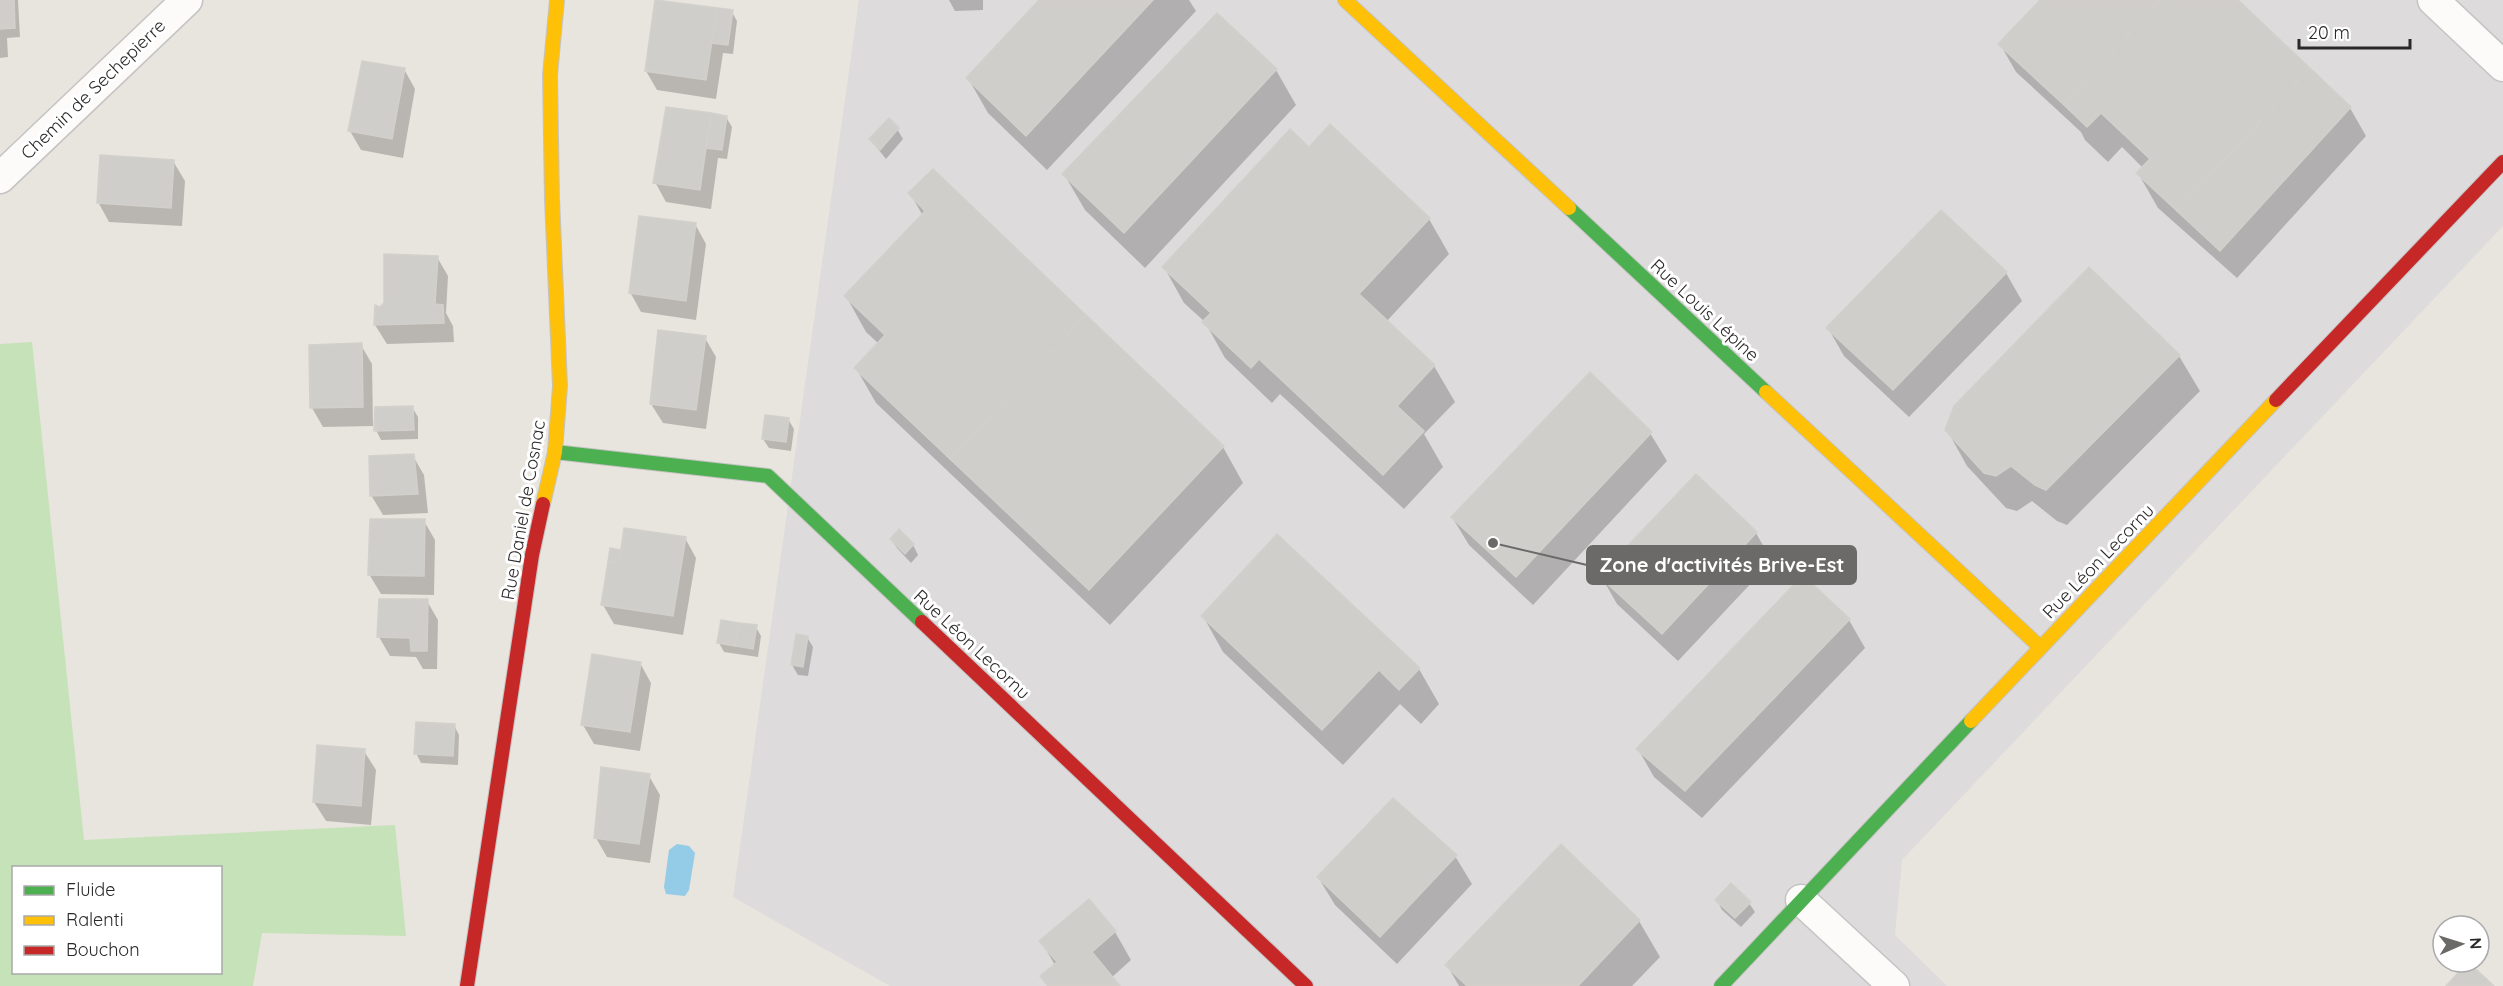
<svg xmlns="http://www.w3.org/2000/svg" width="2503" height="986" font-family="Quicksand,sans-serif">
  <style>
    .industrial { fill: #dedbdd }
    .green { fill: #c6e2b8; fill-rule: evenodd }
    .water { fill: #94cbe6 }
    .shadow { fill: #0003 }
    .building { fill: #d0ceca; stroke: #d2d0cb; stroke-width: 1.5 }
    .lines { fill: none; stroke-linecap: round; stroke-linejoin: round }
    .street-casing { stroke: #c5c3c3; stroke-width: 33 }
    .fast-casing { stroke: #c5c3c3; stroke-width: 16 }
    .slow-casing { stroke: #c5c3c3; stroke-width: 16 }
    .jam-casing { stroke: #c5c3c3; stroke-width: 16 }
    .street { stroke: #fcfbfa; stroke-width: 30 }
    .fast { stroke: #4caf50; stroke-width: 14 }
    .slow { stroke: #ffc107; stroke-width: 14 }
    .jam { stroke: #c62828; stroke-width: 14 }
    .labels { text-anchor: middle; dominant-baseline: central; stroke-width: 6; stroke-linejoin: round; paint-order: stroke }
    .street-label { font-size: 18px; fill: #292929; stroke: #fff }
    .leader { fill: none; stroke: #6c6a68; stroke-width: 2 }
    .callout-dot { fill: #6c6a68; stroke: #fff; stroke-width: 2 }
    .callout { fill: #6c6a68; stroke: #6c6a68; stroke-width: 2 }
    .callout-label { font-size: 20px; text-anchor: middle; font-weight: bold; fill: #fff }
  </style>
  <rect width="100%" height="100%" fill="#e8e4de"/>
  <!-- industrial -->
  <polygon class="industrial" points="859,0 2503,0 2503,226 1902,860 1895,935 1947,986 890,986 733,897"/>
  <!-- green -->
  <path class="green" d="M32,342l52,498 311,-15 11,111 -144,-3 -9,53h-253v-642zM14,868h206v104h-206z"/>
  <!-- water -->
  <polygon class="water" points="677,844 689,846 695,853 689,890 685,896 666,894 664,887 669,850"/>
  <!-- shadow -->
  <g class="shadow">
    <polygon points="0,0 18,0 20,37 7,38 8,57 0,58"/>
    <polygon points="657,0 732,12 737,21 733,54 723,53 716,99 657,90 646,71"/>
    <polygon points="949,0 983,0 983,10 955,11"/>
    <polygon points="1042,0 1189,0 1196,11 1047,170 988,113 968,78"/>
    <polygon points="2042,0 2236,0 2350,108 2366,136 2237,278 2158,208 2138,173 2143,168 2122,147 2108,162 2085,140 2081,132 2016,72 2000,44"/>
    <polygon points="404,69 415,89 403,158 361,150 350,131"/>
    <polygon points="1276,70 1296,105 1145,268 1085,210 1064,174"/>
    <polygon points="667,109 726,117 732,127 727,159 718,158 711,209 666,202 655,182"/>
    <polygon points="897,129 903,139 886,159 870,139"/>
    <polygon points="1309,149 1429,219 1449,254 1386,322 1434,366 1455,402 1424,434 1443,467 1404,509 1280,394 1272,403 1225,358 1205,322 1184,303 1164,267"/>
    <polygon points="173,161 185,181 182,226 109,222 98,202"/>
    <polygon points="933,171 1223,447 1243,483 1110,625 876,403 856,368 879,344 866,332 846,296 923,216 910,193"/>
    <polygon points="1941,212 2006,273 2022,301 1909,417 1844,356 1828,328"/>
    <polygon points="695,224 706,244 696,320 641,312 630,292"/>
    <polygon points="437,257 448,276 446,313 453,326 454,342 387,344 375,325 381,309"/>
    <polygon points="2089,269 2179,356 2200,391 2067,525 2057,521 2032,501 2017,511 2006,508 1967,466 1947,430"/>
    <polygon points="705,338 716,357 706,429 663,423 651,404"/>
    <polygon points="361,345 372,364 373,426 323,427 312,408"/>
    <polygon points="412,407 418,417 418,439 381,440 376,430"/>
    <polygon points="788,419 794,429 791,451 769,448 763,439"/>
    <polygon points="1650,433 1667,461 1533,605 1469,545 1452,517"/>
    <polygon points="413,456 424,475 428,513 383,515 371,495"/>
    <polygon points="424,521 435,540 434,595 381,594 369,574"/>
    <polygon points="1756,533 1772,561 1678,661 1617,604 1601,576"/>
    <polygon points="685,538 696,558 683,635 614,624 603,605 620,551"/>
    <polygon points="891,539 913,545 918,555 911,563 897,548"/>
    <polygon points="1803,577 1849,620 1865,648 1702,818 1654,777 1638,749"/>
    <polygon points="427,601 438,620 437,669 423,669 416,657 390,656 379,637"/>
    <polygon points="1203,616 1419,669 1439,704 1421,724 1400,704 1343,765 1223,652"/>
    <polygon points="756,627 761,636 758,657 724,652 719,643"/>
    <polygon points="807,637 813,647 808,676 798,675 792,665"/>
    <polygon points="640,663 651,683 640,751 594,744 583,725"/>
    <polygon points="454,725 459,735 458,765 421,763 416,753"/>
    <polygon points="364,751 376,770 371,825 326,821 314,802"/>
    <polygon points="603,769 649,776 660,795 650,863 607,857 596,838"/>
    <polygon points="1561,846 1639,921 1660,957 1632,986 1459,986 1447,965"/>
    <polygon points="1455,856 1472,884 1397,964 1335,905 1318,877"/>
    <polygon points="1717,900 1749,903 1755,912 1741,927 1722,910"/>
    <polygon points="1089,901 1115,932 1131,960 1111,978 1118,986 1048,986 1042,976 1055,965 1041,941"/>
  </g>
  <!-- building -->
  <g class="building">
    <polygon points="0,0 14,0 15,28 0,29"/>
    <polygon points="655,0 717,8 706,80 645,71"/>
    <polygon points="1039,0 1153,0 1026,136 966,78"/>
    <polygon points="2040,0 2161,0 2063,104 1998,44"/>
    <polygon points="2161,0 2238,0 2310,68 2177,211 2136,173 2150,159 2101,113 2087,127 2063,104"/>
    <polygon points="717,8 733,10 728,45 711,43"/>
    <polygon points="1217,13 1277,69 1124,233 1062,174"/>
    <polygon points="362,61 405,68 392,139 348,131"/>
    <polygon points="2310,68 2351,107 2220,251 2177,211"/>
    <polygon points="666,107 711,113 700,190 653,183"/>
    <polygon points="711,113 727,116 722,150 706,148"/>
    <polygon points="889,118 899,128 880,150 869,139"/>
    <polygon points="1330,124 1430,218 1359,294 1435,365 1397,406 1424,431 1383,475 1259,359 1251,368 1202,322 1211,313 1162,267 1290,129 1309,147"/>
    <polygon points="100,155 174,160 171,208 97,203"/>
    <polygon points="933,169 1086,315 950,459 854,368 885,335 844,296 925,211 908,193"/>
    <polygon points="1941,210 2007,272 1893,390 1826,328"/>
    <polygon points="639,216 696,223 686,301 629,293"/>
    <polygon points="384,254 438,256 435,304 443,305 444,323 374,325 375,305 380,307 384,303"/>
    <polygon points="2089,267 2180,355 2046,490 2035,485 2011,466 1996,476 1984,473 1945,430 1954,406"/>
    <polygon points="1086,315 1224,446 1089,590 950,459"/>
    <polygon points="658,330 706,336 696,410 650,404"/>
    <polygon points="362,343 363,407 310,408 309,345"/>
    <polygon points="1590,372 1652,432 1516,577 1451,517"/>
    <polygon points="413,406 414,430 374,431 375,407"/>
    <polygon points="765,415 789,418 786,442 762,439"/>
    <polygon points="414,454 418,494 370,496 369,456"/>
    <polygon points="1696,474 1757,532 1662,634 1599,576"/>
    <polygon points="370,519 425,519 424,576 368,575"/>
    <polygon points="624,528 686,537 673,616 601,605 608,562 619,563"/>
    <polygon points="899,529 914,544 905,554 890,539"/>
    <polygon points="1277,534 1420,668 1399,690 1379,670 1322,730 1201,616"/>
    <polygon points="610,548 621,550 619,563 608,562"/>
    <polygon points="1803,575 1850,619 1754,719 1708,674"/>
    <polygon points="379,599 428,599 427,651 411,651 410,638 377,637"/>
    <polygon points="721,620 739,623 735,646 717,643"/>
    <polygon points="739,623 757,625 753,649 735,646"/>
    <polygon points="796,634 808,636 803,667 791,665"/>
    <polygon points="592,654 641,662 630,732 581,725"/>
    <polygon points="1708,674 1754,719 1685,791 1636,749"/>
    <polygon points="416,722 455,724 453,756 414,754"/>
    <polygon points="317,745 365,749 361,806 313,802"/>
    <polygon points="601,767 650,774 639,844 594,838"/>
    <polygon points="1393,798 1457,855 1380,937 1317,877"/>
    <polygon points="1561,844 1640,920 1578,986 1467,986 1445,965"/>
    <polygon points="1731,883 1751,902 1735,918 1715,900"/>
    <polygon points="1089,899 1116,931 1092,952 1120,986 1048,986 1040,976 1057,962 1039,941"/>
    <polygon points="2468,962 2494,986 2446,986"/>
  </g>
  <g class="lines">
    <defs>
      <g id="street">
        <polyline points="2433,0 2503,66"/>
        <polyline points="0,178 187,0"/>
        <polyline points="1801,900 1894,986"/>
      </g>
      <g id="fast">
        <polyline points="1569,208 1766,392"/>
        <polyline points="555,452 768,476 922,622"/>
        <polyline points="1721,986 1971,721"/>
      </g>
      <g id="slow">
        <polyline points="1345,0 1569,208"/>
        <polyline points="1766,392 2040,647"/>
        <polyline points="543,504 555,452 560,386 552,199 550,75 557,0"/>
        <polyline points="1971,721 2276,400"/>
      </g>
      <g id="jam">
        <polyline points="2276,400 2503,162"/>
        <polyline points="922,622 1306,986"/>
        <polyline points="467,986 532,555 543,504"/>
      </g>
    </defs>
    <!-- street casing -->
    <use href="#street" class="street-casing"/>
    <!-- fast casing -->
    <use href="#fast" class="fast-casing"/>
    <!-- slow casing -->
    <use href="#slow" class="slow-casing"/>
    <!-- jam casing -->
    <use href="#jam" class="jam-casing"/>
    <!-- street -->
    <use href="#street" class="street"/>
    <!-- fast -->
    <use href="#fast" class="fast"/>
    <!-- slow -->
    <use href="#slow" class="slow"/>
    <!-- jam -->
    <use href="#jam" class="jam"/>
  </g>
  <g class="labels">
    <!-- street labels -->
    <g class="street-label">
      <text transform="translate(93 89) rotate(-44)">Chemin de Sechepierre</text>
      <text transform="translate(1705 310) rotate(43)">Rue Louis Lépine</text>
      <text transform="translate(523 510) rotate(-80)">Rue Daniel de Cosnac</text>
      <text transform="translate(2098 561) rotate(-46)">Rue Léon Lecornu</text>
      <text transform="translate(972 644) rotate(43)">Rue Léon Lecornu</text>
    </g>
  </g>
  <!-- callouts -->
  <path class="leader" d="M1493 543L1587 565"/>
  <circle class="callout-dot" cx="1493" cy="543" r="6"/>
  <rect class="callout" x="1587" y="546" width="269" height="38" rx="6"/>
  <g class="callout-label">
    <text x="1722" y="572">Zone d'activités Brive-Est</text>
  </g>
  <!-- legend -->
  <rect x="12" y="866" width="210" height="108" fill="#ffffff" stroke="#a9a9a9" stroke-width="1.5"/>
  <rect x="24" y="886" width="30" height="9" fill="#4caf50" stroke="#a9a9a9" stroke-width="1.5"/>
  <text x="66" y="896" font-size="18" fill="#292929">Fluide</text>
  <rect x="24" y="916" width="30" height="9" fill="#ffc107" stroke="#a9a9a9" stroke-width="1.5"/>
  <text x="66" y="926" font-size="18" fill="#292929">Ralenti</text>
  <rect x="24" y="946" width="30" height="9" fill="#c62828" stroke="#a9a9a9" stroke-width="1.5"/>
  <text x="66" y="956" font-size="18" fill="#292929">Bouchon</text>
  <!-- north arrow -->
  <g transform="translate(2461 944) rotate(87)"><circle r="28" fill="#ffffff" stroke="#a9a9a9" stroke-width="1.5"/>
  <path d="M0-4.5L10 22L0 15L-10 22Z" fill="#6c6a68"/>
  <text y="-9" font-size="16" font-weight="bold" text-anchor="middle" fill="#292929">N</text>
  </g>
  <!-- scale -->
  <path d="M2299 39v9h111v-9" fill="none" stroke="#292929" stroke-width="3"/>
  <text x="2308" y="39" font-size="18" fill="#292929" stroke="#ffffff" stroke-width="4.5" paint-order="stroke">20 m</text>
</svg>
